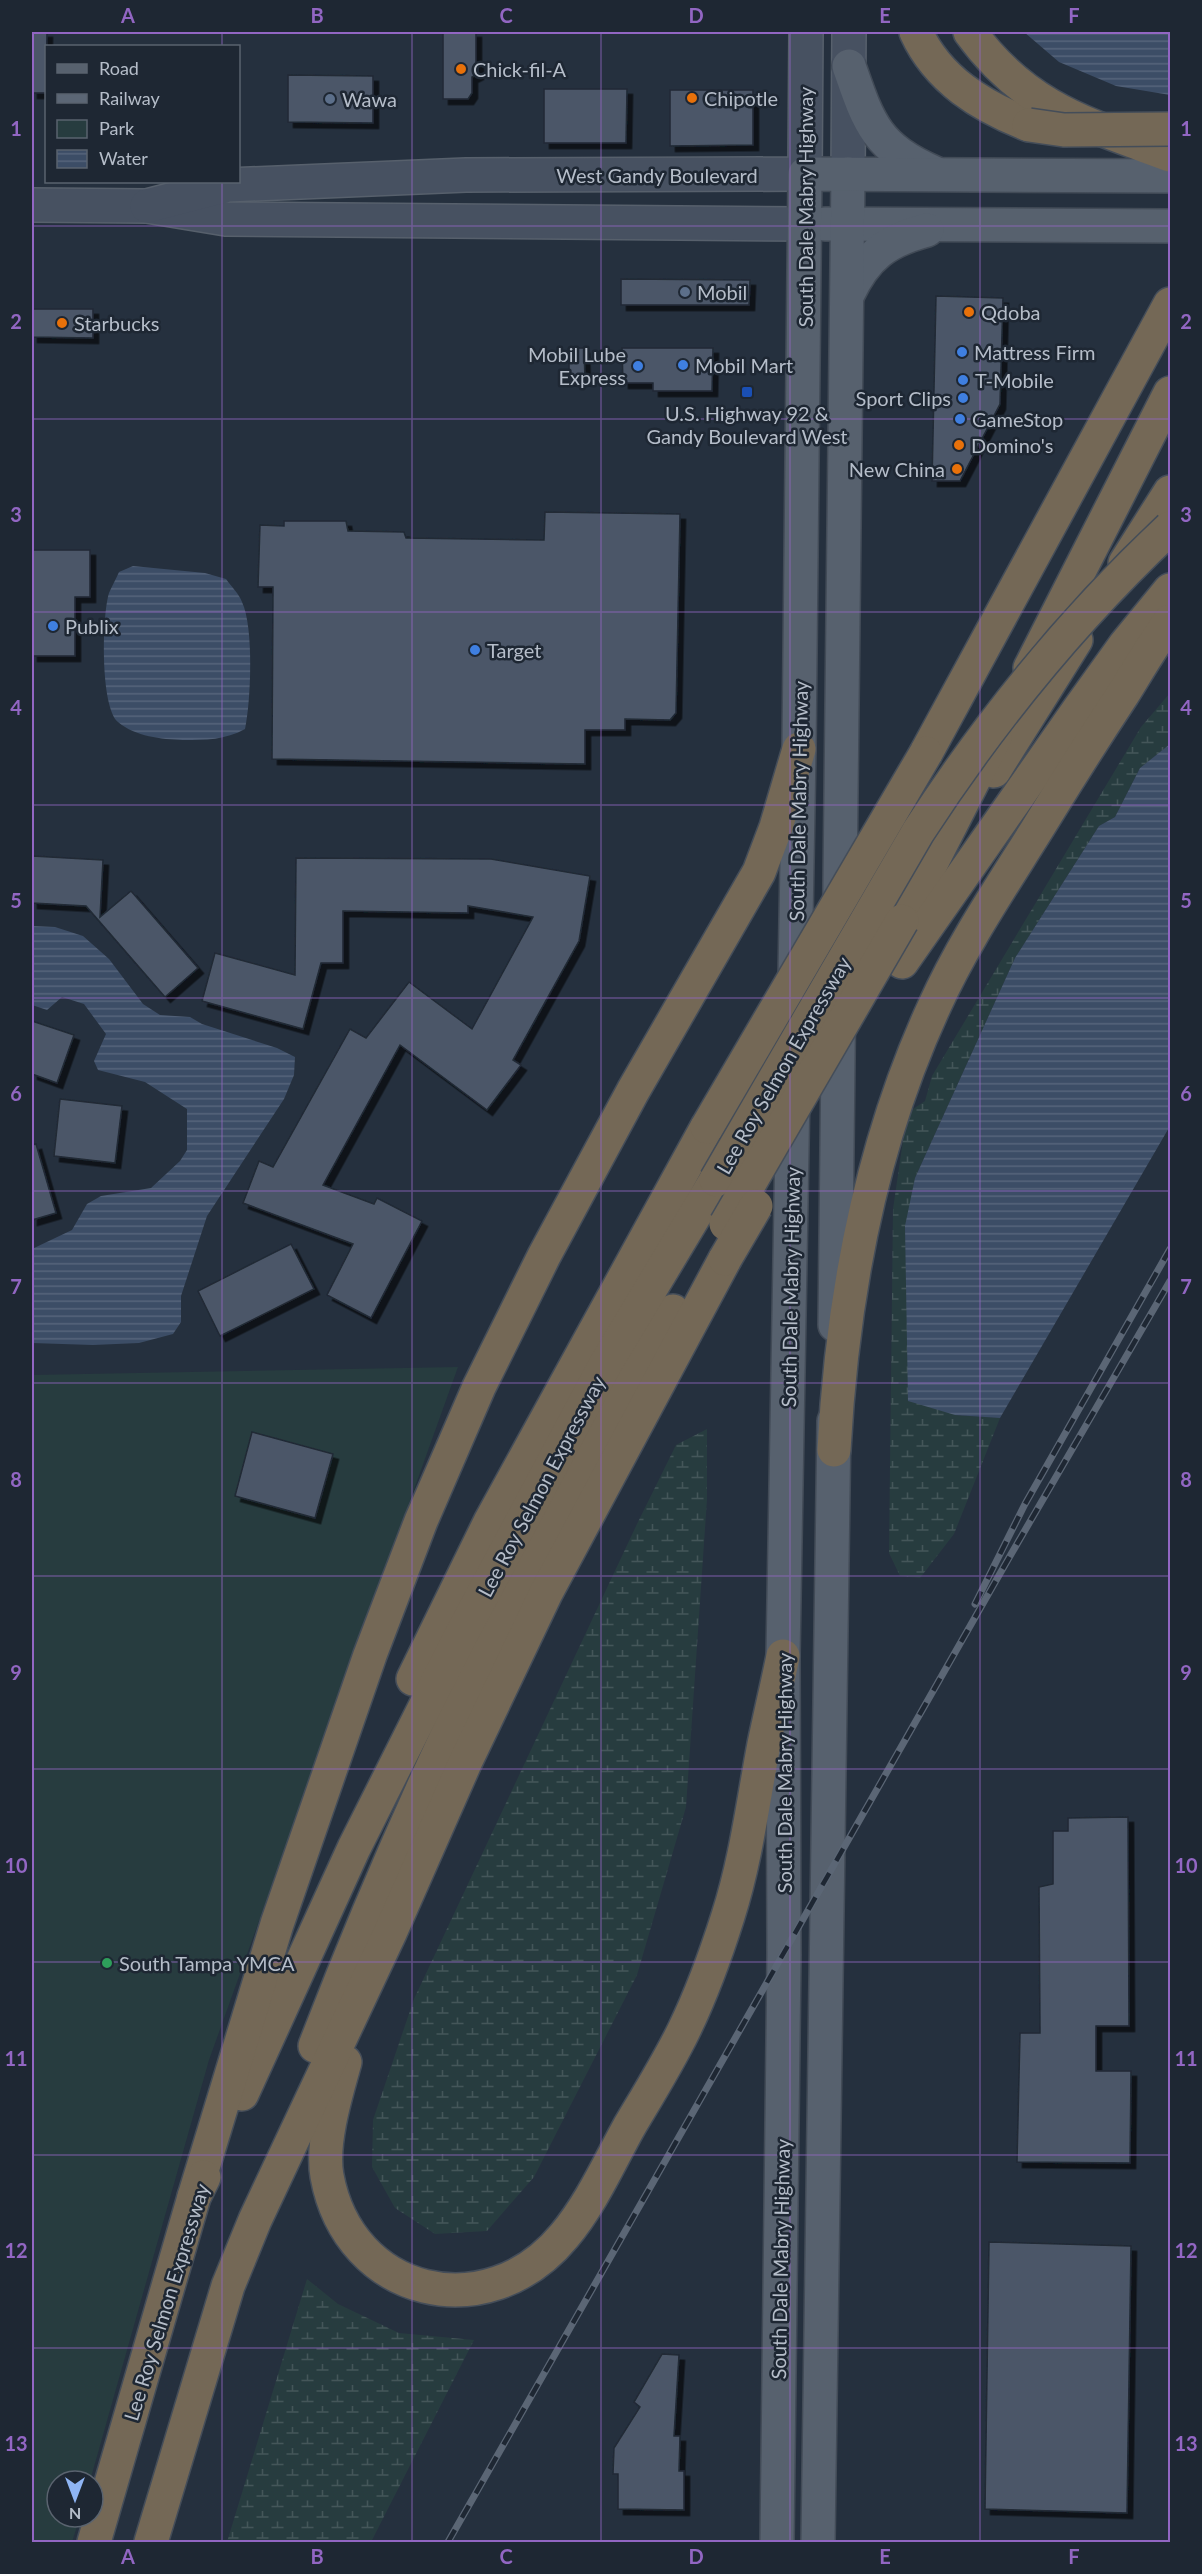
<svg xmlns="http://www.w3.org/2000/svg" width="1202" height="2574" font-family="Lato,sans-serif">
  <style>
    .wetland { fill: url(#wetland-marsh) }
    .park { fill: #273c3f }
    .water { fill: url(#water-rules) }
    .building { fill: #4b5767; stroke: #202935; stroke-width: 1.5; filter: url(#shadow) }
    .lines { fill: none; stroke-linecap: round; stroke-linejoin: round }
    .secondary-casing { stroke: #57606c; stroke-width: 36 }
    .primary-casing { stroke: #424b57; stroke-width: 36 }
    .highway-casing { stroke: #444d59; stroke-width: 36 }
    .secondary { stroke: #475161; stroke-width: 33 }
    .primary { stroke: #57616e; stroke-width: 33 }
    .highway { stroke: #746856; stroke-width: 33 }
    .rail-casing { stroke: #5b6675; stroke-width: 7 }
    .rail { stroke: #1e2733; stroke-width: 4.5; stroke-dasharray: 14; stroke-linecap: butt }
    .highway-bridge-casing { stroke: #444d59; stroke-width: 36; stroke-linecap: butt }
    .highway-bridge { stroke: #746856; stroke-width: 33 }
    .grid { fill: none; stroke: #9266c3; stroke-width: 1.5; stroke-opacity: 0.55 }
    .food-dot { fill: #e8710a; stroke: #1e2733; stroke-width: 2 }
    .service-dot { fill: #5c6f8a; stroke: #1e2733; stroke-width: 2 }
    .shop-dot { fill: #3f7fe0; stroke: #1e2733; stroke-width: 2 }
    .transit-dot { fill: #1a4fb4; stroke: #1e2733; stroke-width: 2 }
    .leisure-dot { fill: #2e9e5b; stroke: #1e2733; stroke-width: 2 }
    .labels { text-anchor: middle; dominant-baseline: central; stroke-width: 5; stroke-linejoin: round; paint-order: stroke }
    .poi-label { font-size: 20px; fill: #b5bdc9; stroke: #1e2733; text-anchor: start }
    .street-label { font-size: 20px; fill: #b5bdc9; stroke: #1e2733 }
    .neatline { fill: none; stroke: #9266c3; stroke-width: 2 }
    .grid-label { font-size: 20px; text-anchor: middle; font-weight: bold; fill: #9266c3 }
  </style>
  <defs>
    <pattern id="wetland-marsh" width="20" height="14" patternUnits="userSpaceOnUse" patternTransform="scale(1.5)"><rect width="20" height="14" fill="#273c3f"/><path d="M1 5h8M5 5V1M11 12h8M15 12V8" fill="none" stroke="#445659"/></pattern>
    <pattern id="water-rules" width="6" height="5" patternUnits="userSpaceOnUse" patternTransform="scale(1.5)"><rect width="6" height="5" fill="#3c4d66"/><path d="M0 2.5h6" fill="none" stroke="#56657b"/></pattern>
    <filter id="shadow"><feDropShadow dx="5.5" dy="5.5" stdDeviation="0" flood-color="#0009"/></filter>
  </defs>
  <rect width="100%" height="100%" fill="#25303e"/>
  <!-- wetland -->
  <g class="wetland">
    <polygon points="1170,693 1170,744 1140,768 1115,817 1099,826 1015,958 915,1178 955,1415 1000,1418 954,1534 920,1578 900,1576 889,1553 893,1209 907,1113 925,1101 932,1076 1141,727"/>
    <polygon points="707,1429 707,1499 686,1807 637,1975 534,2177 487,2231 435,2234 395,2208 372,2167 373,2120 414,1999 637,1524 676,1445"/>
    <polygon points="307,2279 338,2304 399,2333 474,2340 371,2542 227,2542"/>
  </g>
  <!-- park -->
  <polygon class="park" points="458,1367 209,2060 90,2481 57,2481 57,2517 80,2517 72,2542 32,2542 32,1375"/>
  <!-- water -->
  <g class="water">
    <polygon points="1024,32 1170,32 1170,95 1116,86 1059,62"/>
    <path d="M133,566l72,7 21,6c5,7 13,15 16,23 12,25 9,100 3,127 -20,11 -39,11 -62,11 -22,-1 -47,-3 -65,-18 -18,-16 -16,-107 -9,-129 3,-7 7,-14 10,-21z"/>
    <polygon points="1170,744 1170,1126 1000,1418 955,1415 908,1401 905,1226 915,1178 1015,958 1099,826 1115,817 1140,768"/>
    <polygon points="32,926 55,927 83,936 109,959 143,1004 160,1015 190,1017 202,1024 277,1048 295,1057 294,1075 284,1099 207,1216 181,1296 181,1322 173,1334 139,1343 93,1345 32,1343 32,1249 72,1230 87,1204 101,1196 151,1188 180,1161 187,1150 187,1109 145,1082 98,1070 94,1061 106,1034 84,1004 62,997 47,1010 32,1005"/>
  </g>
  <!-- building -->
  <g class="building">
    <polygon points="32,32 47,32 46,93 32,93"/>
    <polygon points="443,32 476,32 476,62 478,63 478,74 472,77 472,93 468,99 443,99"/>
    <polygon points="288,75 373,76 373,123 288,122"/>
    <polygon points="544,89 627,89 626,143 544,143"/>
    <polygon points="670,90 753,90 753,145 670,146"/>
    <polygon points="621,279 750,280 749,305 621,305"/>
    <polygon points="936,296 1003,298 1000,404 960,481 932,481"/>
    <polygon points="32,309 93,309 93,338 32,337"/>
    <polygon points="569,348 584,348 585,380 569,380"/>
    <polygon points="622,348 713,348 712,391 653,391 653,383 623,383"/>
    <polygon points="545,512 680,514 676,713 670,720 625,719 625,730 585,730 585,764 272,759 273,587 258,587 260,525 284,526 284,521 346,521 348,531 404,532 406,538 544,540"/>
    <polygon points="32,550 90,550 90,597 75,597 75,656 32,656"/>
    <polygon points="32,856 103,860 100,917 131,891 198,968 165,997 86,906 32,903"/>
    <polygon points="296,858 491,859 590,876 579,941 513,1060 521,1065 487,1110 400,1045 323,1185 374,1204 377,1198 422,1221 371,1318 327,1295 353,1244 243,1203 259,1161 273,1167 350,1029 366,1038 409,982 472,1029 533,917 468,906 468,913 343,911 343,963 321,963 303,1029 202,1001 215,953 295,975"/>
    <polygon points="32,1021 74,1035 57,1083 32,1074"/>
    <polygon points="60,1099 122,1106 115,1163 54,1156"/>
    <polygon points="36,1144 56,1213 32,1220 32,1145"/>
    <polygon points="291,1244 314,1289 220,1336 198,1291"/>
    <polygon points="252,1432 333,1454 315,1518 235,1496"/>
    <polygon points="1128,1817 1129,2026 1096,2026 1096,2071 1131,2071 1130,2163 1017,2162 1020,2033 1040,2033 1039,1887 1053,1884 1053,1831 1068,1831 1068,1818"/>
    <polygon points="989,2242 1131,2246 1127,2513 985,2509"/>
    <polygon points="662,2354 679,2355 674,2436 680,2436 679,2471 684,2471 684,2510 618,2509 618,2474 613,2474 614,2448 640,2407 634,2402"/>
  </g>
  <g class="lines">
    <defs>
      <g id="secondary">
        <polyline points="848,174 849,32"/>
        <polyline points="32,205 147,206 226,219 805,224"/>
        <polyline points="147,206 228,185 466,175 805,174 806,32"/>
      </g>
      <g id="primary">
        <path d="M849,66c20,58 27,81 86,107"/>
        <polyline points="825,224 1170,226"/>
        <path d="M848,294c18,-38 38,-53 79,-64"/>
        <polyline points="835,1325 848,174"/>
        <polyline points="777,2542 784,1955 783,1656 799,749 805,174 1170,176"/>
        <polyline points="818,2542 834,1421"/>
      </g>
      <g id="highway">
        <path d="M916,32c22,48 65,74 113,93"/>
        <path d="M970,32c55,76 117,92 200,123"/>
        <polyline points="1125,563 1170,492"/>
        <polyline points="1030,668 1170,393"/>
        <polyline points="926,753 1170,304"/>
        <polyline points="994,771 1076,640"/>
        <polyline points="902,921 995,738"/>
        <polyline points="902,962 1079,709 1125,645 1170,590"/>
        <path d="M834,1450c8,-152 36,-304 100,-443 31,-69 76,-133 115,-197 24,-39 49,-78 74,-116 15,-24 30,-50 47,-73"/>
        <polyline points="413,1679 490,1522 707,1127"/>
        <path d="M315,2046c98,-255 217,-501 358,-735"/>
        <path d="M345,2062c-9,32 -24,81 -18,114 22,121 160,153 237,60 27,-32 45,-73 65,-109 19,-32 39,-64 55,-97 18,-37 32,-76 44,-114 18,-56 25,-114 36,-172 6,-29 13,-58 19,-88"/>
        <polyline points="242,2094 354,1848 459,1639 605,1365 716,1180"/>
        <polyline points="194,2197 277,1924 370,1655 421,1521 479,1387 544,1256 633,1091 759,872 776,827 799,749"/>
        <polyline points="94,2542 194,2197 204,2177"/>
        <polyline points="151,2542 228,2286 255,2220 390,1933 465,1763 546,1593 725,1259"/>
      </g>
    </defs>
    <!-- secondary casing -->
    <use href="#secondary" class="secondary-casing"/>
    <!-- primary casing -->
    <use href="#primary" class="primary-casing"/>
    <!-- highway casing -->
    <use href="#highway" class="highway-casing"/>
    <!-- secondary -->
    <use href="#secondary" class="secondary"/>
    <!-- primary -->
    <use href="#primary" class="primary"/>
    <!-- highway -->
    <use href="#highway" class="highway"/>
    <defs>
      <g id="rail">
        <polyline points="975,1604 1025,1504 1170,1249"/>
        <polyline points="448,2542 1010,1556 1170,1281"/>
      </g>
    </defs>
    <!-- rail casing -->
    <use href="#rail" class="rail-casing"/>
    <!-- rail -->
    <use href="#rail" class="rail"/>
    <defs>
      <g id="highway-bridge">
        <polyline points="1029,125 1064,130 1170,129"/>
        <polyline points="707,1127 926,753"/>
        <path d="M716,1180l202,-348c72,-111 156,-214 252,-304"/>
        <polyline points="726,1224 902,921"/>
        <polyline points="725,1259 756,1206"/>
      </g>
    </defs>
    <!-- highway-bridge casing -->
    <use href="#highway-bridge" class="highway-bridge-casing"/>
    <!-- highway-bridge -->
    <use href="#highway-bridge" class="highway-bridge"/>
  </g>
  <!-- grid -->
  <path class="grid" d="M222,32v14M412,32v2510M601,32v2510M790,32v2510M980,32v2510M222,182v2360M32,226h1138M32,419h1138M32,612h1138M32,805h1138M32,998h1138M32,1191h1138M32,1383h1138M32,1576h1138M32,1769h1138M32,1962h1138M32,2155h1138M32,2348h1138"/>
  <!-- markers -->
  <g class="food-dot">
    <circle cx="461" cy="69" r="6"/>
    <circle cx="692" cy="98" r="6"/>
    <circle cx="969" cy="312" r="6"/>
    <circle cx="62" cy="323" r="6"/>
    <circle cx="959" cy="445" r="6"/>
    <circle cx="957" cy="469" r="6"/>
  </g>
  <g class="service-dot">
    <circle cx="330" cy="99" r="6"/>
    <circle cx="685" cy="292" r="6"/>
  </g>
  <g class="shop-dot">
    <circle cx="962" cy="352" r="6"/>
    <circle cx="683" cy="365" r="6"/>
    <circle cx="638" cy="366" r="6"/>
    <circle cx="963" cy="380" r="6"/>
    <circle cx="963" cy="398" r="6"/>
    <circle cx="960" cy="419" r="6"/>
    <circle cx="53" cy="626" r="6"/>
    <circle cx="475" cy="650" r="6"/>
  </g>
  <rect class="transit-dot" x="741" y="386" width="12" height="12" rx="3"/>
  <circle class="leisure-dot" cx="107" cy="1963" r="6"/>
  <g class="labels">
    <!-- poi labels -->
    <g class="poi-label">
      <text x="473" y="69">Chick-fil-A</text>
      <text x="704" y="98">Chipotle</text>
      <text x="342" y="99">Wawa</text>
      <text x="697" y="292">Mobil</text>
      <text x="981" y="312">Qdoba</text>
      <text x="74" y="323">Starbucks</text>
      <text x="974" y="352">Mattress Firm</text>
      <text x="626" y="354" text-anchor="end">Mobil Lube<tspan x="626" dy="23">Express</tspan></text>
      <text x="695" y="365">Mobil Mart</text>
      <text x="975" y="380">T-Mobile</text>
      <text x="951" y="398" text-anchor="end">Sport Clips</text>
      <text x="747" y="413" text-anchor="middle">U.S. Highway 92 &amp;<tspan x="747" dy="23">Gandy Boulevard West</tspan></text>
      <text x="972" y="419">GameStop</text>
      <text x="971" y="445">Domino's</text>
      <text x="945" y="469" text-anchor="end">New China</text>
      <text x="65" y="626">Publix</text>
      <text x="487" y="650">Target</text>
      <text x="119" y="1963">South Tampa YMCA</text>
    </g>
    <!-- street labels -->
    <g class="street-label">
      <text x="657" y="175">West Gandy Boulevard</text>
      <text transform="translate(805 207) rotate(-90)">South Dale Mabry Highway</text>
      <text transform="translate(798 801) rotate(-89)">South Dale Mabry Highway</text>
      <text transform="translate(783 1065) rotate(-60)">Lee Roy Selmon Expressway</text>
      <text transform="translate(790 1287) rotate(-89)">South Dale Mabry Highway</text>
      <text transform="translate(541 1486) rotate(-62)">Lee Roy Selmon Expressway</text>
      <text transform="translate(784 1773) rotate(-90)">South Dale Mabry Highway</text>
      <text transform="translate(780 2259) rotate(-89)">South Dale Mabry Highway</text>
      <text transform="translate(166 2302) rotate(-73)">Lee Roy Selmon Expressway</text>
    </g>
  </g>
  <!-- border -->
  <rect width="1202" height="2574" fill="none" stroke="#1e2733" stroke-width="66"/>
  <!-- legend -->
  <rect x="45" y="45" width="195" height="138" fill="#1e2733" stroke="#5a636f" stroke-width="1.5"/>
  <rect x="57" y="64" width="30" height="9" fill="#57616e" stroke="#5a636f" stroke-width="1.5"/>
  <text x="99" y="75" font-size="18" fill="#b5bdc9">Road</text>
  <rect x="57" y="94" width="30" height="9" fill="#5b6675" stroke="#5a636f" stroke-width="1.5"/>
  <text x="99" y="105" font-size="18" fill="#b5bdc9">Railway</text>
  <rect x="57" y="120" width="30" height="18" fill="#273c3f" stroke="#5a636f" stroke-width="1.5"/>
  <text x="99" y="135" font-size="18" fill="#b5bdc9">Park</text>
  <rect x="57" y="150" width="30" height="18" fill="url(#water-rules)" stroke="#5a636f" stroke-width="1.5"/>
  <text x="99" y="165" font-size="18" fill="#b5bdc9">Water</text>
  <!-- north arrow -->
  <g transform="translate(75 2499) rotate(180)"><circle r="28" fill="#1e2733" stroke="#5a636f" stroke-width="1.5"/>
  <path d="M0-4.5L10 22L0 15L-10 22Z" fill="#8fb5f4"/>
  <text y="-9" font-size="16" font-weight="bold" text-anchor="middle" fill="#b5bdc9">N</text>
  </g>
  <rect x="33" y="33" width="1136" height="2508" class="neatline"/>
  <g class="grid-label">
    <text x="128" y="23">A</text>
    <text x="317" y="23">B</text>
    <text x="506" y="23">C</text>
    <text x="696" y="23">D</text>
    <text x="885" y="23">E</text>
    <text x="1074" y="23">F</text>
    <text x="16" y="136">1</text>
    <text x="1186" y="136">1</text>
    <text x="16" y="329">2</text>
    <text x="1186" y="329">2</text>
    <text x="16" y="522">3</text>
    <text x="1186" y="522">3</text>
    <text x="16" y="715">4</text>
    <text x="1186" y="715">4</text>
    <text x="16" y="908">5</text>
    <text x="1186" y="908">5</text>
    <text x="16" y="1101">6</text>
    <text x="1186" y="1101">6</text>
    <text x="16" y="1294">7</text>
    <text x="1186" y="1294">7</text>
    <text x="16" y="1487">8</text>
    <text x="1186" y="1487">8</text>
    <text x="16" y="1680">9</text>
    <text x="1186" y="1680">9</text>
    <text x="16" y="1873">10</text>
    <text x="1186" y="1873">10</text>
    <text x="16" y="2066">11</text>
    <text x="1186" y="2066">11</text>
    <text x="16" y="2258">12</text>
    <text x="1186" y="2258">12</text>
    <text x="16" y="2451">13</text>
    <text x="1186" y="2451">13</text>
    <text x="128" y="2564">A</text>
    <text x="317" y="2564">B</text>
    <text x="506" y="2564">C</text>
    <text x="696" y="2564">D</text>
    <text x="885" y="2564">E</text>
    <text x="1074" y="2564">F</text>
  </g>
</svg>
